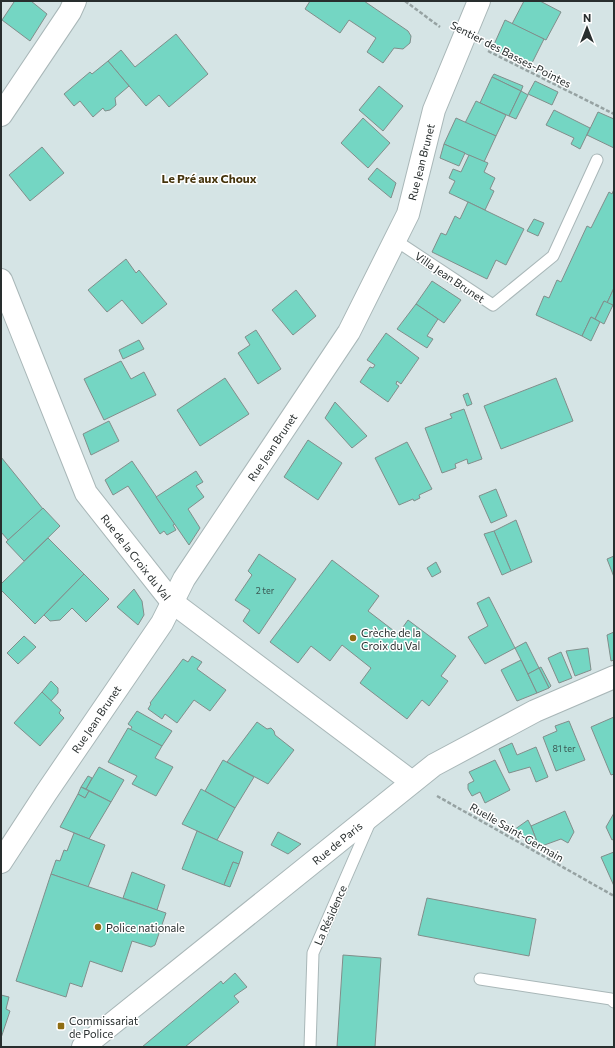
<svg xmlns="http://www.w3.org/2000/svg" width="615" height="1048" font-family="Commissioner,sans-serif">
  <style>
    .building { fill: #74d6c3; stroke: #818e8b }
    .lines { fill: none; stroke-linecap: round; stroke-linejoin: round }
    .service-casing { stroke: #a9b7b8; stroke-width: 13 }
    .minor-casing { stroke: #a9b7b8; stroke-width: 24 }
    .path { stroke: #96a2a2; stroke-width: 2.5; stroke-dasharray: 4 2; stroke-linecap: butt }
    .service { stroke: #fff; stroke-width: 11 }
    .minor { stroke: #fff; stroke-width: 22 }
    .poi-dot { fill: #8f6d12; stroke: #fff; stroke-width: 1.5 }
    .labels { text-anchor: middle; dominant-baseline: central; stroke-width: 3; stroke-linejoin: round; paint-order: stroke }
    .number-label { font-size: 9px; fill: #3b5853 }
    .street-label { font-size: 11px; fill: #282e2e; stroke: #fff }
    .poi-label { font-size: 11px; fill: #282e2e; stroke: #fff; text-anchor: start }
    .neighbourhood-label { font-size: 12px; font-weight: bold; fill: #45340c; stroke: #fff }
  </style>
  <rect width="100%" height="100%" fill="#d5e4e5"/>
  <!-- building -->
  <g class="building">
    <polygon points="13,1 31,1 47,14 30,41 2,20 14,2"/>
    <polygon points="310,1 364,1 408,31 411,36 410,43 403,49 394,48 383,63 367,52 376,38 349,20 340,33 305,9"/>
    <polygon points="524,1 540,1 561,12 546,40 512,24"/>
    <polygon points="505,20 544,39 530,67 492,49"/>
    <polygon points="176,34 208,74 169,107 159,95 146,106 108,61 121,50 135,67"/>
    <polygon points="108,61 129,86 115,98 116,105 110,110 105,111 103,108 93,117 80,101 74,106 64,94 90,72 92,74"/>
    <polygon points="494,74 523,86 521,91 492,77"/>
    <polygon points="492,77 521,91 509,116 480,103"/>
    <polygon points="535,81 558,92 552,105 528,94"/>
    <polygon points="379,86 403,106 383,131 359,110"/>
    <polygon points="521,91 528,95 516,119 509,116"/>
    <polygon points="476,101 506,115 496,136 465,123"/>
    <polygon points="554,110 590,128 580,149 571,144 574,138 546,125"/>
    <polygon points="598,112 614,119 614,148 587,135"/>
    <polygon points="363,118 390,143 368,168 341,143"/>
    <polygon points="456,118 496,136 484,162 444,144"/>
    <polygon points="444,144 465,153 459,166 440,158"/>
    <polygon points="42,147 64,173 30,201 9,175"/>
    <polygon points="469,155 488,163 484,172 495,178 490,189 494,191 485,210 449,193 455,181 449,178 453,169 461,172"/>
    <polygon points="377,168 396,183 391,198 368,179"/>
    <polygon points="614,189 614,288 607,303 604,301 595,319 591,317 582,336 536,315 544,296 549,298 557,280 561,282 587,226 591,228 609,192 612,194"/>
    <polygon points="468,202 524,229 506,265 496,260 487,279 432,252 441,233 446,235 455,216 460,219"/>
    <polygon points="534,219 544,223 538,236 527,231"/>
    <polygon points="126,259 136,273 139,270 167,304 142,324 122,300 107,312 88,290"/>
    <polygon points="432,281 461,300 444,323 416,304"/>
    <polygon points="614,288 614,306 607,303"/>
    <polygon points="296,290 316,316 293,335 272,310"/>
    <polygon points="604,301 613,305 604,324 595,319"/>
    <polygon points="416,304 438,319 427,336 433,339 427,348 397,329"/>
    <polygon points="591,317 600,322 591,341 582,336"/>
    <polygon points="256,330 281,369 258,384 238,353 250,345 245,337"/>
    <polygon points="386,333 419,358 401,384 397,381 396,384 399,386 388,402 360,382 370,367 373,368 375,365 367,360"/>
    <polygon points="139,340 144,349 123,359 119,350"/>
    <polygon points="121,361 131,379 144,372 156,395 104,420 84,379"/>
    <polygon points="225,378 249,414 200,446 177,410"/>
    <polygon points="556,378 573,421 501,449 484,406"/>
    <polygon points="468,393 472,404 467,406 463,395"/>
    <polygon points="335,402 367,436 352,448 325,418"/>
    <polygon points="464,409 482,459 468,464 467,459 455,464 456,468 442,473 425,428 452,418 450,414"/>
    <polygon points="109,421 119,441 91,455 83,434"/>
    <polygon points="308,440 342,463 318,500 284,477"/>
    <polygon points="407,442 432,489 419,495 420,498 414,501 413,499 399,505 375,458"/>
    <polygon points="1,457 43,509 8,540 1,532"/>
    <polygon points="132,461 175,524 173,525 176,530 167,535 164,531 160,534 128,486 113,495 105,480"/>
    <polygon points="196,471 203,482 196,486 204,497 188,509 200,528 189,545 156,497"/>
    <polygon points="496,489 507,516 491,523 479,496"/>
    <polygon points="43,508 60,526 24,561 6,542"/>
    <polygon points="516,520 532,562 511,571 494,531"/>
    <polygon points="494,531 511,571 502,575 484,534"/>
    <polygon points="48,538 84,574 35,624 1,590 1,584"/>
    <polygon points="259,554 296,579 259,634 243,621 250,610 235,600 252,575 248,571"/>
    <polygon points="614,556 614,577 607,559"/>
    <polygon points="332,560 379,596 368,611 398,634 408,620 456,656 441,676 448,681 429,706 422,700 407,719 360,683 371,668 342,645 330,661 311,646 298,663 270,642"/>
    <polygon points="436,562 441,572 432,577 427,568"/>
    <polygon points="84,574 109,599 86,622 72,608 60,620 50,621 44,615"/>
    <polygon points="134,589 142,601 144,615 138,625 117,607"/>
    <polygon points="489,597 515,648 485,664 468,637 488,626 477,603"/>
    <polygon points="614,632 614,660 611,661 607,635"/>
    <polygon points="24,636 36,647 18,664 7,653"/>
    <polygon points="526,642 539,668 528,674 515,648"/>
    <polygon points="588,648 591,670 575,676 566,651"/>
    <polygon points="561,652 572,678 559,683 548,658"/>
    <polygon points="192,656 202,662 197,669 226,690 210,711 194,700 177,723 165,714 162,719 148,709 151,704 150,703 183,659 188,662"/>
    <polygon points="521,660 537,693 517,701 501,670"/>
    <polygon points="541,667 551,686 549,688 539,668"/>
    <polygon points="539,668 549,688 537,693 528,674"/>
    <polygon points="51,681 58,688 58,693 51,701 42,692"/>
    <polygon points="42,692 61,710 59,713 64,718 40,746 14,723"/>
    <polygon points="137,711 172,731 162,746 130,730 132,727 128,724"/>
    <polygon points="614,717 614,774 611,775 591,727"/>
    <polygon points="569,721 585,760 556,771 543,737 557,731 555,726"/>
    <polygon points="257,722 267,729 271,728 274,731 275,735 294,750 268,784 227,762"/>
    <polygon points="128,728 162,746 155,758 173,767 156,796 132,784 137,776 108,762"/>
    <polygon points="512,743 517,755 536,747 548,777 536,782 530,767 509,773 499,749"/>
    <polygon points="223,760 254,777 235,808 205,791"/>
    <polygon points="495,760 510,790 485,803 480,792 472,796 468,789 468,784 474,781 469,772"/>
    <polygon points="99,767 124,780 111,802 86,789"/>
    <polygon points="88,776 92,778 86,789 81,787"/>
    <polygon points="81,787 89,791 85,798 78,794"/>
    <polygon points="201,789 235,808 217,840 182,824"/>
    <polygon points="89,791 111,802 89,839 60,827 78,794 85,798"/>
    <polygon points="565,811 574,832 568,843 561,839 539,847 531,826"/>
    <polygon points="614,813 614,839 612,840 606,827"/>
    <polygon points="528,820 531,826 539,847 511,832"/>
    <polygon points="197,831 243,852 239,864 233,862 224,885 182,869"/>
    <polygon points="278,832 301,844 288,854 271,845"/>
    <polygon points="74,833 105,845 88,887 51,874 56,860 60,861 64,850 67,851"/>
    <polygon points="614,852 614,886 601,857"/>
    <polygon points="233,862 239,864 230,887 224,885"/>
    <polygon points="132,872 165,885 157,910 123,898"/>
    <polygon points="51,874 166,913 155,945 151,947 132,941 122,972 90,961 82,987 70,983 66,997 16,981"/>
    <polygon points="427,898 536,919 529,956 418,935"/>
    <polygon points="343,955 381,958 375,1047 337,1047"/>
    <polygon points="235,973 247,987 234,996 239,1002 185,1047 142,1047 221,981 223,984"/>
    <polygon points="1,995 9,997 6,1009 10,1011 1,1038"/>
  </g>
  <g class="lines">
    <defs>
      <g id="service">
        <polyline points="395,240 493,305 553,256 597,160"/>
        <polyline points="480,979 611,999 614,1002"/>
        <polyline points="310,1047 313,953 370,822"/>
      </g>
      <g id="minor">
        <polyline points="1,115 70,12 75,1"/>
        <polyline points="1,280 86,493 172,602 412,782"/>
        <polyline points="1,862 46,793 162,623 184,579 349,332 408,214 434,110 479,1"/>
        <polyline points="83,1047 434,765 535,711 614,677"/>
      </g>
    </defs>
    <!-- service casing -->
    <use href="#service" class="service-casing"/>
    <!-- minor casing -->
    <use href="#minor" class="minor-casing"/>
    <!-- path -->
    <g class="path">
      <polyline points="405,1 440,27"/>
      <polyline points="488,51 614,114"/>
      <polyline points="437,796 614,896"/>
    </g>
    <!-- service -->
    <use href="#service" class="service"/>
    <!-- minor -->
    <use href="#minor" class="minor"/>
  </g>
  <!-- markers -->
  <g class="poi-dot">
    <circle cx="353" cy="638" r="4"/>
    <circle cx="98" cy="927" r="4"/>
    <rect x="57" y="1022" width="8" height="8" rx="2"/>
  </g>
  <g class="labels">
    <!-- number labels -->
    <g class="number-label">
      <text x="265" y="590">2 ter</text>
      <text x="564" y="748">81 ter</text>
    </g>
    <!-- street labels -->
    <g class="street-label">
      <text transform="translate(511 54) rotate(27)">Sentier des Basses-Pointes</text>
      <text transform="translate(421 162) rotate(-76)">Rue Jean Brunet</text>
      <text transform="translate(450 277) rotate(34)">Villa Jean Brunet</text>
      <text transform="translate(272 447) rotate(-56)">Rue Jean Brunet</text>
      <text transform="translate(136 557) rotate(52)">Rue de la Croix du Val</text>
      <text transform="translate(96 719) rotate(-56)">Rue Jean Brunet</text>
      <text transform="translate(517 832) rotate(30)">Ruelle Saint-Germain</text>
      <text transform="translate(337 843) rotate(-39)">Rue de Paris</text>
      <text transform="translate(330 915) rotate(-66)">La Résidence</text>
    </g>
    <!-- poi labels -->
    <g class="poi-label">
      <text x="361" y="632">Crèche de la<tspan x="361" dy="13">Croix du Val</tspan></text>
      <text x="106" y="927">Police nationale</text>
      <text x="69" y="1020">Commissariat<tspan x="69" dy="13">de Police</tspan></text>
    </g>
    <!-- neighbourhood labels -->
    <g class="neighbourhood-label">
      <text x="209" y="178">Le Pré aux Choux</text>
    </g>
  </g>
  <!-- border -->
  <rect width="615" height="1048" fill="none" stroke="#282e2e" stroke-width="4"/>
  <!-- north arrow -->
  <g transform="translate(587 28)" stroke="#ffffff" stroke-width="3" paint-order="stroke">
  <path d="M0-3L7 15L0 10L-7 15Z" fill="#282e2e"/>
  <text y="-6" font-size="11" font-weight="bold" text-anchor="middle" fill="#282e2e">N</text>
  </g>
</svg>
